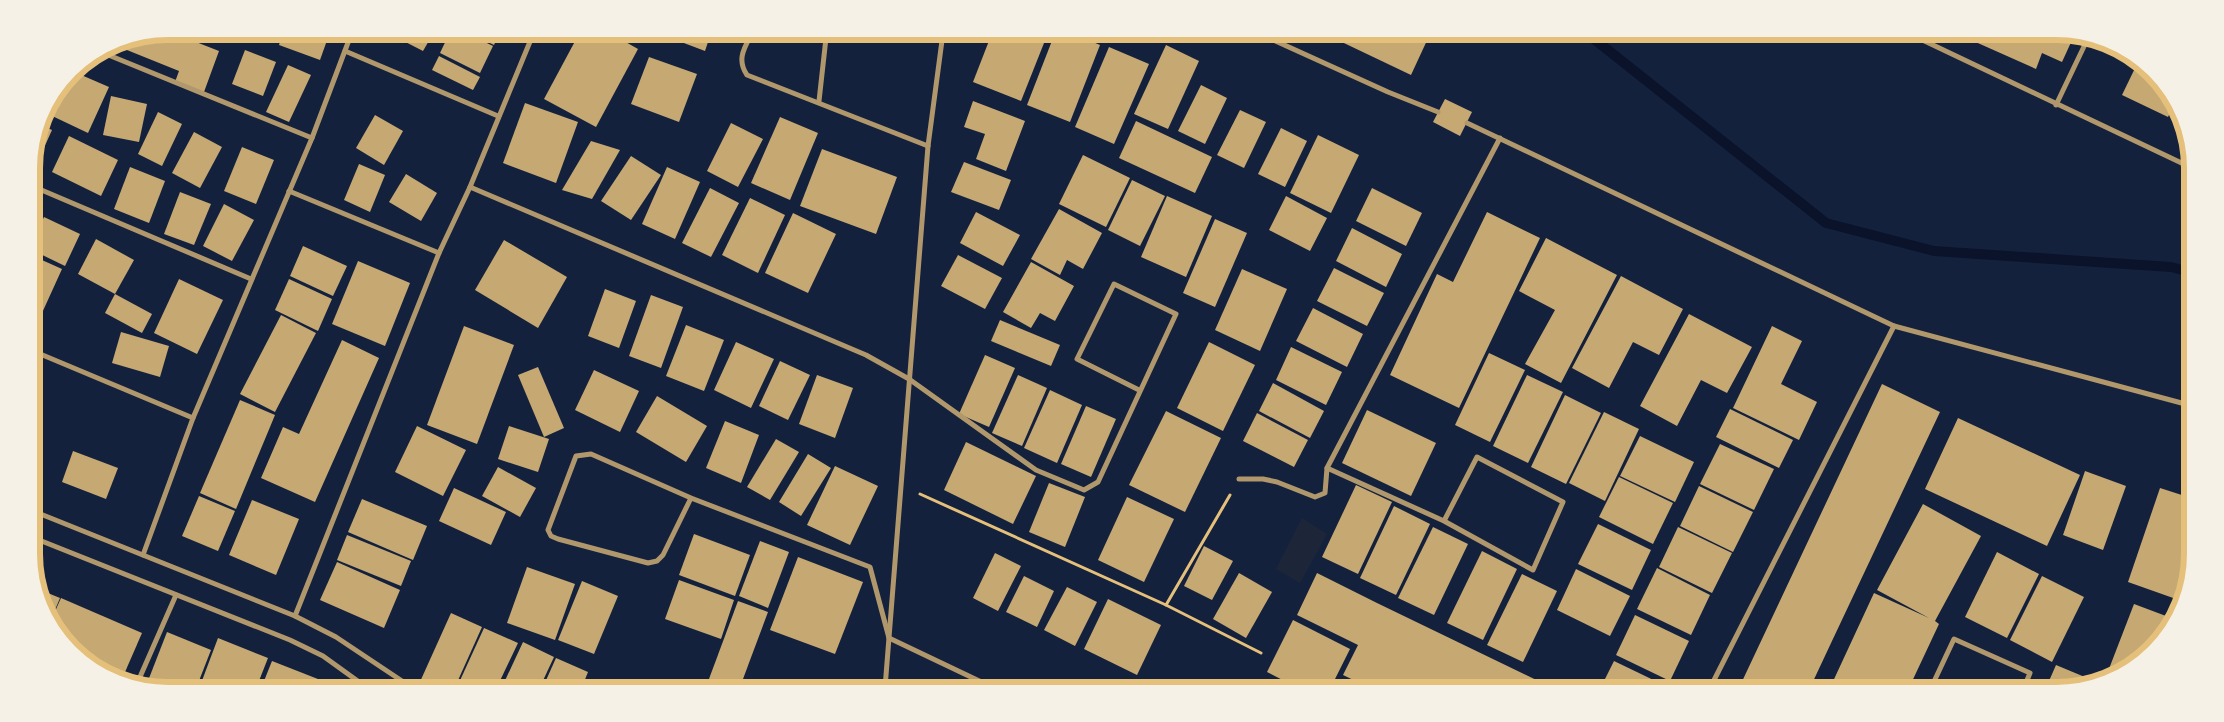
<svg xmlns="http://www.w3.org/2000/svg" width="2224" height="722" font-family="'DejaVu Sans',sans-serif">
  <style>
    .green { fill: #1d2539 }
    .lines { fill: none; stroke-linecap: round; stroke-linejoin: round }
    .stream { stroke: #0b132b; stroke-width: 10 }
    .building { fill: #c6a872 }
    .path { stroke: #e5c07b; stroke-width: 3 }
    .minor { stroke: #b1986c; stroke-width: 5 }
    .rim { fill: none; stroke: #e5c07b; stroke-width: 6 }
  </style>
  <rect width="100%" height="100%" fill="#14213d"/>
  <!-- green -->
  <polygon class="green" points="1302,518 1327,534 1300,583 1276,569"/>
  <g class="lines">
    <!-- stream -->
    <polyline class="stream" points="1589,35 1826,223 1934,251 2171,267 2190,272"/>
  </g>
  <!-- building -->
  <g class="building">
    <polygon points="168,31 219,51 204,92 175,82 179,71 112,44"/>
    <polygon points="283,32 330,32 320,60 279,45"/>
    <polygon points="386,32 434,32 423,51"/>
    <polygon points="450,32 464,32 493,46 480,73 440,53"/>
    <polygon points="467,32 500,32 494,45"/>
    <polygon points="580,32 608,32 638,49 596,127 544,99"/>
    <polygon points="661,32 685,33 711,33 705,51 660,34"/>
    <polygon points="992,33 1048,33 1021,101 973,82"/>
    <polygon points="1055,33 1072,33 1100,45 1070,122 1027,105"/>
    <polygon points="1325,34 1430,34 1411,75"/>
    <polygon points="1962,36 2038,36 2044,38 2045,36 2068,36 2073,38 2062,62 2042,53 2036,69"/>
    <polygon points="1166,45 1199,61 1168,129 1134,114"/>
    <polygon points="1109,47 1149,64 1114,144 1075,127"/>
    <polygon points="245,50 276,62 263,96 232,84"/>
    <polygon points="439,56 480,77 473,90 432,70"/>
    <polygon points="649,57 697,74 679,122 631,104"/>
    <polygon points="2137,64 2159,78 2173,107 2168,117 2122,95"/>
    <polygon points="288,65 311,75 289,122 266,112"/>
    <polygon points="72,71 109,87 88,133 48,114 58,92"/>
    <polygon points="1201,85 1227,98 1205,144 1178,131"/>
    <polygon points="111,96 147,104 139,142 103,135"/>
    <polygon points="1445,99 1472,112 1460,136 1433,122"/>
    <polygon points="973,101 1025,121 1006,171 976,159 985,134 964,127"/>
    <polygon points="525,103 578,122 556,183 503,163"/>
    <polygon points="1240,110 1266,122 1244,168 1217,155"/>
    <polygon points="158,112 182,124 162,166 138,154"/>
    <polygon points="375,115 403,131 384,165 356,148"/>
    <polygon points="780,117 818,133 790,200 751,183"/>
    <polygon points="1136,121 1212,157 1195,193 1119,158"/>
    <polygon points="731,123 763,139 738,187 707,171"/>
    <polygon points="40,125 52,130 34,170 32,169 32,160"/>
    <polygon points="1281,128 1307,141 1285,187 1258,174"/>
    <polygon points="194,132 222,147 200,188 172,173"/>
    <polygon points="1318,135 1359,155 1331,213 1290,193"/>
    <polygon points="69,136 118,160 101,196 52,172"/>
    <polygon points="591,141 620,150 592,199 562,190"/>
    <polygon points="242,147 274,160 256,204 224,191"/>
    <polygon points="822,149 897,177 876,234 800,206"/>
    <polygon points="1083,155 1130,178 1106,227 1059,204"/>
    <polygon points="631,156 661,175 631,220 601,201"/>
    <polygon points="964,162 1011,180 999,210 951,192"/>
    <polygon points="359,164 385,175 370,212 344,200"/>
    <polygon points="130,167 165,181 149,223 114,209"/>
    <polygon points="667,167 700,182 675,239 642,224"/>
    <polygon points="406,174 437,193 421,221 389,202"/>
    <polygon points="1132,180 1165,196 1140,246 1108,230"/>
    <polygon points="710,188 739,203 711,257 682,243"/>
    <polygon points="1372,188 1422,213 1406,246 1356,221"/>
    <polygon points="180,192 211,204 194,245 164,234"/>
    <polygon points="1167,196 1212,216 1186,277 1141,257"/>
    <polygon points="1286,196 1327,218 1310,251 1269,230"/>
    <polygon points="750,198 785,215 758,273 722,255"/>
    <polygon points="224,204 254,220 232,261 203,246"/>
    <polygon points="1059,209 1102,233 1083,269 1067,260 1060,275 1031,259"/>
    <polygon points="976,212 1020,235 1003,266 960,243"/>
    <polygon points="1487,212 1540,238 1459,408 1390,375 1437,274 1453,282"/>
    <polygon points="793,213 836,234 808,293 765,273"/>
    <polygon points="44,217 80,234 65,266 32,250 32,243"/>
    <polygon points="1215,219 1247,233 1215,307 1183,293"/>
    <polygon points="1352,228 1402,254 1386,287 1336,261"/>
    <polygon points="1546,238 1617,275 1561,383 1525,364 1555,310 1519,291"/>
    <polygon points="96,239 134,260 115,294 78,274"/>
    <polygon points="504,240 567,277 538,328 475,290"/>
    <polygon points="303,246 347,266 333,296 290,276"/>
    <polygon points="958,255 1002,278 985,309 941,286"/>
    <polygon points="33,256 62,269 32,335 32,258"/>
    <polygon points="358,261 410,283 385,346 332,324"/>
    <polygon points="1031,262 1074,286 1055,321 1040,313 1031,328 1003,312"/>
    <polygon points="1334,268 1384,293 1367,326 1317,301"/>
    <polygon points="1242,269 1287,289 1260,351 1215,330"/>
    <polygon points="1621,276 1683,309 1659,355 1633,342 1609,388 1572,368"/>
    <polygon points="179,279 223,300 197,354 154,333"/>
    <polygon points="289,279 332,299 318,331 275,310"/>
    <polygon points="605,289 636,301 619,348 588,336"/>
    <polygon points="115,294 152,314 142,333 105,313"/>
    <polygon points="651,295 683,307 661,368 629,356"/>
    <polygon points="1313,308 1363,334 1347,367 1296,341"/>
    <polygon points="1689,314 1752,347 1727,393 1701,380 1677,426 1640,406"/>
    <polygon points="281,315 316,333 275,412 240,394"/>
    <polygon points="1000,320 1060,345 1051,366 991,341"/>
    <polygon points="686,325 724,340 704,391 666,376"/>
    <polygon points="464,326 514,345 477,444 427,425"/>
    <polygon points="1772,326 1802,341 1781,384 1817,402 1799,440 1733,408"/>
    <polygon points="121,332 169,346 160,377 112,363"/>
    <polygon points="342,340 379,358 315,502 261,478 283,427 299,434"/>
    <polygon points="736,342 774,359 751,408 714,390"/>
    <polygon points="1209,342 1255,365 1223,431 1177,408"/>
    <polygon points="1291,347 1342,372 1326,405 1276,380"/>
    <polygon points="1489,353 1525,370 1490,442 1455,425"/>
    <polygon points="985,355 1015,368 989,427 959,414"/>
    <polygon points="780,361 810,375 788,420 759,406"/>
    <polygon points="538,367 564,428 544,437 518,375"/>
    <polygon points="594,370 639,391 620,432 575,410"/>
    <polygon points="817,375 853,388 835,438 799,424"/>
    <polygon points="1018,375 1047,388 1022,446 992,433"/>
    <polygon points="1527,375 1563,392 1528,463 1493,446"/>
    <polygon points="1273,383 1324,411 1310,438 1259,411"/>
    <polygon points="1882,384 1940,412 1832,641 1809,690 1738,690"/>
    <polygon points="1050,390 1082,405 1057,463 1024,448"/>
    <polygon points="1565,395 1601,413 1566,484 1531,467"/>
    <polygon points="657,396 707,426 686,462 636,432"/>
    <polygon points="240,400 275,415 236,509 200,493"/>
    <polygon points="33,402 43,406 33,433"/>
    <polygon points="1086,406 1116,419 1091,477 1061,464"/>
    <polygon points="1730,409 1793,440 1779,468 1716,437"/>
    <polygon points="1367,410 1436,443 1411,496 1342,463"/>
    <polygon points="1166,411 1221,438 1185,512 1129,485"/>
    <polygon points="1604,412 1639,429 1605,501 1569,483"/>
    <polygon points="1257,413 1308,440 1294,467 1243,441"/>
    <polygon points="1958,418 2080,475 2047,546 1925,489"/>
    <polygon points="725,421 759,435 741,483 706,468"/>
    <polygon points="417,426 466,450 443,496 395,472"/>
    <polygon points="509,426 549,439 538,472 498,459"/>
    <polygon points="1640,436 1694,462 1675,502 1620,476"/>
    <polygon points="776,439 799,452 770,500 747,487"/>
    <polygon points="966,442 1036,476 1013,524 944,490"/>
    <polygon points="1720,444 1774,469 1754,510 1700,484"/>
    <polygon points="73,451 118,468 106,499 62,482"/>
    <polygon points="808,454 831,468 801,516 779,502"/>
    <polygon points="835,466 878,486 850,545 807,525"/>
    <polygon points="498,467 536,488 520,517 482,496"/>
    <polygon points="2085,471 2126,486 2103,550 2063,535"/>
    <polygon points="1619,477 1673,503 1653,544 1599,517"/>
    <polygon points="1049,483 1085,497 1065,547 1029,532"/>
    <polygon points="1356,485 1392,502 1358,574 1322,557"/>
    <polygon points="1699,486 1753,512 1733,552 1680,526"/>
    <polygon points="454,488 506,512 491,545 439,521"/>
    <polygon points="2160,488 2188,497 2188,563 2176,599 2128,582"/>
    <polygon points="199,496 235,511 218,551 182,536"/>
    <polygon points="1127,497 1174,519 1144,582 1098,560"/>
    <polygon points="362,499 427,526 413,560 348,532"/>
    <polygon points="252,500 299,519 276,575 229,555"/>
    <polygon points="1923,504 1981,536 1935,621 1939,624 1908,690 1829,690 1874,593 1929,618 1877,590"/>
    <polygon points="1394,506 1430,524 1396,595 1360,578"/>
    <polygon points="1598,524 1651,550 1632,590 1578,564"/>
    <polygon points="1433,527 1468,544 1434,615 1398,598"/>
    <polygon points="1678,527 1732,553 1712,593 1659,567"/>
    <polygon points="694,534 750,555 735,596 679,575"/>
    <polygon points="347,535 411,561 401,586 337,560"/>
    <polygon points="760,541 789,552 768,608 739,596"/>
    <polygon points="1204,546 1233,561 1212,600 1184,586"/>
    <polygon points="1482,551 1517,569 1483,640 1447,623"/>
    <polygon points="1997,552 2039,574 2007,638 1965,617"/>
    <polygon points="995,553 1021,566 998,611 973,598"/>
    <polygon points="798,557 863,582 835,654 770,630"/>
    <polygon points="337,562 400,590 384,628 320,600"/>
    <polygon points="527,567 575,584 555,640 507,623"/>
    <polygon points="1657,568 1710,595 1691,635 1637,609"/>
    <polygon points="1576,569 1630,596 1610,636 1557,610"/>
    <polygon points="1239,573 1272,592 1246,638 1213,619"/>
    <polygon points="1317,573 1377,603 1555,689 1372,689 1343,675 1358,645 1297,615"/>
    <polygon points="1522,574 1557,591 1523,662 1487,645"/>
    <polygon points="1024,576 1054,591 1037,627 1006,612"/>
    <polygon points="2042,576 2084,597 2052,662 2010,640"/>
    <polygon points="679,580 734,600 721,639 665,619"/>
    <polygon points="582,581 618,596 594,654 558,640"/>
    <polygon points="1067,587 1097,602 1075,646 1044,630"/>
    <polygon points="38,589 60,598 52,617 48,610"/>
    <polygon points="61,598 142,633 122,679 65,644 52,618"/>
    <polygon points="1108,599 1161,625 1137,675 1084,649"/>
    <polygon points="738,601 768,612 740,687 706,687"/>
    <polygon points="2134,604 2174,619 2169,630 2139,662 2107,674"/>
    <polygon points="451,613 482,627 455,687 425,687 419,684"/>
    <polygon points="1635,615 1689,641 1670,681 1616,655"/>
    <polygon points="1293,620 1350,649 1330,689 1300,689 1267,672"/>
    <polygon points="484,628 518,643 497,687 457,687"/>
    <polygon points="167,632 211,650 197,686 146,686"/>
    <polygon points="218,638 268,658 257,686 200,686"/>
    <polygon points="523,642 554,657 540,687 502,687"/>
    <polygon points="556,658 588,672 582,687 543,687"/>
    <polygon points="272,661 323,681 321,686 262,686"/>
    <polygon points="1614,661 1668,687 1666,690 1600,689"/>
    <polygon points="2056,665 2092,680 2064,690 2045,690"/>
    <polygon points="1277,681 1292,689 1274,689"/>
  </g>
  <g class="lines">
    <!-- path -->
    <g class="path">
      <polyline points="920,494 1166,605 1261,653"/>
      <polyline points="1166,605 1230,495"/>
    </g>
    <!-- minor -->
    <g class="minor">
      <path d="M752,33c-7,14 -16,26 -5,42l181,71"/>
      <polyline points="1260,34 1388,92 1438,112"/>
      <polyline points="1914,36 2190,167"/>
      <polyline points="345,51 498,116"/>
      <polyline points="101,52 312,138"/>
      <polyline points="819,101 826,38 825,33"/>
      <polyline points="2056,105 2089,36"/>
      <polyline points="1467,123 1894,326 2189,405"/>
      <polyline points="32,186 251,279"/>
      <polyline points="470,187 866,355 909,379 1036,470 1084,490 1098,482 1176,314 1114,284 1077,359 1139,390"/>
      <polyline points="289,191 439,253"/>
      <polyline points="33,351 193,418"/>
      <polyline points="1239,479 1263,479 1277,482 1315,497 1325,493 1327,468"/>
      <polyline points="691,498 663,555 657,561 648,563 558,539 551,536 548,530 576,456 591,454 691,498 870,567 889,638 994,688"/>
      <polyline points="33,511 295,616 336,637 411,687"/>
      <polyline points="1444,521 1477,457 1563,502 1533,570 1444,521 1327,468 1500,138"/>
      <polyline points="34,538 290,640 323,656 366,687"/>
      <polyline points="143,555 193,418 312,138 352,32"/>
      <polyline points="295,616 439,253 470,187 534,32"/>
      <polyline points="136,686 176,595"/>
      <polyline points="885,688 928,146 943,33"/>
      <polyline points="1709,690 1894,326"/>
      <polyline points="1930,690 1954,639 2030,673 2023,690"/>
    </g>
  </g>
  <!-- crop -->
  <path d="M0 0H2224V722H0ZM168 40H2056A128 128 0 0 1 2184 168V554A128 128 0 0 1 2056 682H168A128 128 0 0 1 40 554V168A128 128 0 0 1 168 40Z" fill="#f6f1e7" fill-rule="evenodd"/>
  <path class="rim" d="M168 40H2056A128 128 0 0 1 2184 168V554A128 128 0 0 1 2056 682H168A128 128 0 0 1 40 554V168A128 128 0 0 1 168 40Z"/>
</svg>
